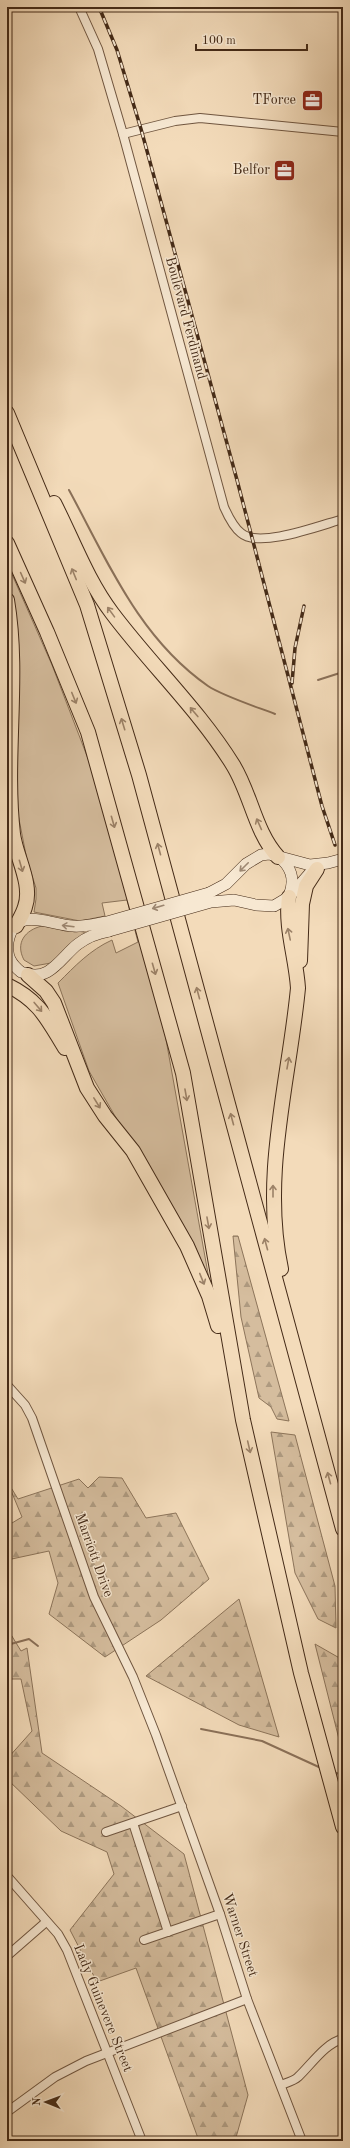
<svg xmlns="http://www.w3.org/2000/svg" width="350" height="2148" font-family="'Old Standard TT',serif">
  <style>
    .green { fill: #d5bd9e; stroke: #8c745a }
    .forest { fill: url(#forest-firs); stroke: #8c745a }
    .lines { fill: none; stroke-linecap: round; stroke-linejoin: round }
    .stream { stroke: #8a7058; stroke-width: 2 }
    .street-casing { stroke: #705640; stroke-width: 10 }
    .secondary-casing { stroke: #442a17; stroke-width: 12 }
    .highway-casing { stroke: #442a17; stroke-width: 16 }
    .street { stroke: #f7e8d2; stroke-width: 8 }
    .secondary { stroke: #f7e8d2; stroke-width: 11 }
    .highway { stroke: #f3dbba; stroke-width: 14 }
    .rail-casing { stroke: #442a17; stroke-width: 3.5 }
    .rail { stroke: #f7e8d2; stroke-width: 2; stroke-dasharray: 6; stroke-linecap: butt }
    .secondary-bridge-casing { stroke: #442a17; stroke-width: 12; stroke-linecap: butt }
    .secondary-bridge { stroke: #f7e8d2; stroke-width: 11 }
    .oneway { stroke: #9c8268 }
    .oneway2 { stroke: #9e8974 }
    .labels { text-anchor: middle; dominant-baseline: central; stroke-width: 3; stroke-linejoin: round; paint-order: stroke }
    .poi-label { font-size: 14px; fill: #442a17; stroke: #f7e8d2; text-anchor: end }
    .street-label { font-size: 14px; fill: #442a17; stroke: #f7e8d2 }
  </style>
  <defs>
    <pattern id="forest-firs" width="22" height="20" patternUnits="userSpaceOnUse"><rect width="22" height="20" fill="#d5bd9e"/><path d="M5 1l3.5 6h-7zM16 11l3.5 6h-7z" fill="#ae9a80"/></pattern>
  </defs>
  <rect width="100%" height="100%" fill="#f3dbba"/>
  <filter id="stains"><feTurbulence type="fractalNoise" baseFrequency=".005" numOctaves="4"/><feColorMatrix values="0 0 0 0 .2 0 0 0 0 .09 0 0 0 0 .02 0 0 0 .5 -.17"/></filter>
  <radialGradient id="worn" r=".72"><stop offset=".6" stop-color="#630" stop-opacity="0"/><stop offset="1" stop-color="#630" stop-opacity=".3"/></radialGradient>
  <!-- green -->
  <g class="green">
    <path d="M7,563l45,102 40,104 73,265 44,245 -120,-208 -31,-88c17,-17 32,-33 54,-43l4,13 22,-11 -11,-42 -25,3 3,13 -25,5 -46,-9 2,-13v-11l-9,-28 -10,-51z"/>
    <path d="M42,926l42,6 1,2 -34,29 -17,3 -10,-6c-9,-17 1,-30 18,-34z"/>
  </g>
  <!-- forest -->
  <g class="forest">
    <polygon points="233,1236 238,1236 289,1421 277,1419 271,1407 259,1398 241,1317"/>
    <polygon points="271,1432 295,1435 335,1586 336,1628 318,1619 295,1573"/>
    <polygon points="99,1477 122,1478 146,1518 176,1513 209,1579 161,1620 105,1657 49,1614 58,1583 49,1551 7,1560 7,1523 12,1523 22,1517 7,1481 18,1499 79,1479 88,1488"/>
    <polygon points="239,1599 279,1737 239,1725 146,1676"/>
    <polygon points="7,1628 21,1651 27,1648 42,1753 121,1806 184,1854 248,2095 235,2141 199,2141 136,1968 97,1982 70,1930 114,1874 107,1852 61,1831 7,1779 7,1759 32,1731 21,1679 7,1679"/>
    <polygon points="315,1644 343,1660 343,1755"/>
  </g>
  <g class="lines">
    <!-- stream -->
    <g class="stream">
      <path d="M69,490c39,72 70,148 139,196 15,10 49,21 67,28"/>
      <polyline points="318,680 343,672"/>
      <polyline points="7,1645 29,1639 38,1646"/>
      <polyline points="201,1729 262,1741 321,1768"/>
      <polyline points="333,1772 343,1775"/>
    </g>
    <defs>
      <g id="street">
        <path d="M79,7l19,42 25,85 101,373c4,9 9,20 17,26 18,16 80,-8 102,-14"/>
        <polyline points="123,134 175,121 200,118 343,132"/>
        <polyline points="7,1385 25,1405 32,1418 94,1597 133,1677 156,1735 220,1914 247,1999 302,2141"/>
        <polyline points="133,1823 168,1932"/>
        <polyline points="106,1832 182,1806"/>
        <polyline points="7,1876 58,1934 67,1950 142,2141"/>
        <polyline points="144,1940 220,1914"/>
        <polyline points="7,1956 46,1922"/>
        <path d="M281,2085c5,-2 13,-4 17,-8 13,-12 27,-34 45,-38"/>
        <polyline points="7,2112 55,2077 86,2061 247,1999"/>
      </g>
      <g id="secondary">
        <path d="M279,857c12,10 16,21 11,36"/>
        <polyline points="209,893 226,884 246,864 261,855 269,854 310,865 328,863 343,859"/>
        <polyline points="211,902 234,900 256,905 274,906 289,897 310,873"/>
        <path d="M21,972c-10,-8 -15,-16 -13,-30 7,-38 42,-17 65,-16 11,1 22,-2 34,-4"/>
        <path d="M25,973c24,10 37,-17 53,-29 9,-7 20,-11 31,-13"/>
      </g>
      <g id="highway">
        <polyline points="7,413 87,605 139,775 343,1529"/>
        <path d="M54,503c19,37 33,77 58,110 39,52 87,97 121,152 18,29 22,67 45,92"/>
        <polyline points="7,543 47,632 88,732 183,1073 243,1420 301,1673 343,1827"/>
        <path d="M7,600c13,77 -3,156 6,234 3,23 20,50 12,73 -2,7 -6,13 -9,19"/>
        <polyline points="300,961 302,904 306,886 317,869"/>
        <polyline points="28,975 46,991 54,1003 87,1088 105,1116 133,1151 187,1246 209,1296 218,1326"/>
        <path d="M7,985c33,16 40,34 58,63"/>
        <path d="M281,1269c-20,-94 8,-187 17,-281 -2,-31 -13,-60 -9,-91"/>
      </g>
    </defs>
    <!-- street casing -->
    <use href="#street" class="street-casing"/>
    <!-- secondary casing -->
    <use href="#secondary" class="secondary-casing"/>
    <!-- highway casing -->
    <use href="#highway" class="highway-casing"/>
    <!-- street -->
    <use href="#street" class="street"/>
    <!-- secondary -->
    <use href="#secondary" class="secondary"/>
    <!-- highway -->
    <use href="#highway" class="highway"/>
    <defs>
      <g id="rail">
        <polyline points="99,7 117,50 141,129 237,480 322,806 335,845"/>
        <polyline points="292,683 295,648 304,606"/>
      </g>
    </defs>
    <!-- rail casing -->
    <use href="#rail" class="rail-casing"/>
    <!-- rail -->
    <use href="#rail" class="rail"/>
    <defs>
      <g id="secondary-bridge">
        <polyline points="107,922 209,893"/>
        <polyline points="109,931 211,902"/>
      </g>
    </defs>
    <!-- secondary-bridge casing -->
    <use href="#secondary-bridge" class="secondary-bridge-casing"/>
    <!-- secondary-bridge -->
    <use href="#secondary-bridge" class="secondary-bridge"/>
  </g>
  <!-- one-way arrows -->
  <defs><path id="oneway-shaft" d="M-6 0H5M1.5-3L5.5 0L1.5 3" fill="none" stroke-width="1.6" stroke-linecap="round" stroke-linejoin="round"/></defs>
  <g class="oneway">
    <use href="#oneway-shaft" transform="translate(74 574) rotate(-112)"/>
    <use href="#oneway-shaft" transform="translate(23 578) rotate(66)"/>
    <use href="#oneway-shaft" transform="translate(111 612) rotate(-126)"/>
    <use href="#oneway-shaft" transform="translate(74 698) rotate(68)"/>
    <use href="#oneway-shaft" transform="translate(194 712) rotate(-130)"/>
    <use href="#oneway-shaft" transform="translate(123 724) rotate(-107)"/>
    <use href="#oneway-shaft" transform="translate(113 822) rotate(74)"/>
    <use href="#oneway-shaft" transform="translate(259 824) rotate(-114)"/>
    <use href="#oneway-shaft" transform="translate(159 849) rotate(-105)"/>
    <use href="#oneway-shaft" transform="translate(21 866) rotate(74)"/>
    <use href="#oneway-shaft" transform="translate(289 934) rotate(-102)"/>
    <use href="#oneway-shaft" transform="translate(154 969) rotate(74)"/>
    <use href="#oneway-shaft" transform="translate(198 993) rotate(-105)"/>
    <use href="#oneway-shaft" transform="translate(38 1007) rotate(50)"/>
    <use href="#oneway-shaft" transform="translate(288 1063) rotate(-80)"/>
    <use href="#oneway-shaft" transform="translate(186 1095) rotate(80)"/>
    <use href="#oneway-shaft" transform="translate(97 1103) rotate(58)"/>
    <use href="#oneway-shaft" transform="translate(232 1119) rotate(-105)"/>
    <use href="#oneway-shaft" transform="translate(273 1191) rotate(-90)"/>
    <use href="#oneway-shaft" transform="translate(208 1223) rotate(80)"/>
    <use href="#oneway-shaft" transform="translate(266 1244) rotate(-105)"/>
    <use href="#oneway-shaft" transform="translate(202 1279) rotate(68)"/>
    <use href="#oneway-shaft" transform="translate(249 1447) rotate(77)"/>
    <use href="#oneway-shaft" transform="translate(329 1478) rotate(-105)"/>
  </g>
  <g class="oneway2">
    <use href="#oneway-shaft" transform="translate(244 867) rotate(135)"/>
    <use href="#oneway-shaft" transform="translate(158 907) rotate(164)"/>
    <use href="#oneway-shaft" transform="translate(68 926) rotate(-173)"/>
  </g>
  <!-- icons -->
  <defs>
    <symbol id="office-square" viewBox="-11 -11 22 22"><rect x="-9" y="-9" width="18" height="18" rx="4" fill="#8f2418" stroke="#f7e8d2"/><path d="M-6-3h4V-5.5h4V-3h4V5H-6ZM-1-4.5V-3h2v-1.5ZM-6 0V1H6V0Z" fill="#fff"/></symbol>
  </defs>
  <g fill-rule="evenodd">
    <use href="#office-square" x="300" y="88" width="25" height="25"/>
    <use href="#office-square" x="272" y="158" width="25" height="25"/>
  </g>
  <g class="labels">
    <!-- poi labels -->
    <g class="poi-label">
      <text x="296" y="100">TForce</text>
      <text x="270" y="170">Belfor</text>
    </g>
    <!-- street labels -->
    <g class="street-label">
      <text transform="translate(186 318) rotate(75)">Boulevard Ferdinand</text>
      <text transform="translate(94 1555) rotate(70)">Marriott Drive</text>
      <text transform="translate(240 1935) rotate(72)">Warner Street</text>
      <text transform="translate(103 2008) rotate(68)">Lady Guinevere Street</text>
    </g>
  </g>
  <!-- margin -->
  <rect width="350" height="2148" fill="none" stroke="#f3dbba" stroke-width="24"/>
  <rect x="8" y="8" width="334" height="2132" fill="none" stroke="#442a17" stroke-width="2"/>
  <rect x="12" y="12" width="326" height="2124" fill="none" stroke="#442a17"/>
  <!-- north arrow -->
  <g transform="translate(46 2102) rotate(271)" stroke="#f7e8d2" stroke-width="3" paint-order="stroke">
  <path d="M0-3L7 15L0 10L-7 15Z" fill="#442a17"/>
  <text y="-6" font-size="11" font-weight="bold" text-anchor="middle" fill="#442a17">N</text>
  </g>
  <!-- scale -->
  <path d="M196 44v6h111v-6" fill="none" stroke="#442a17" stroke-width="2"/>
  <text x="202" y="44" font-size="12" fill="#442a17" stroke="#f7e8d2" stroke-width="3" paint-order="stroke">100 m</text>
  <rect width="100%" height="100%" filter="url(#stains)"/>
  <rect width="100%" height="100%" fill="url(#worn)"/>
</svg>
